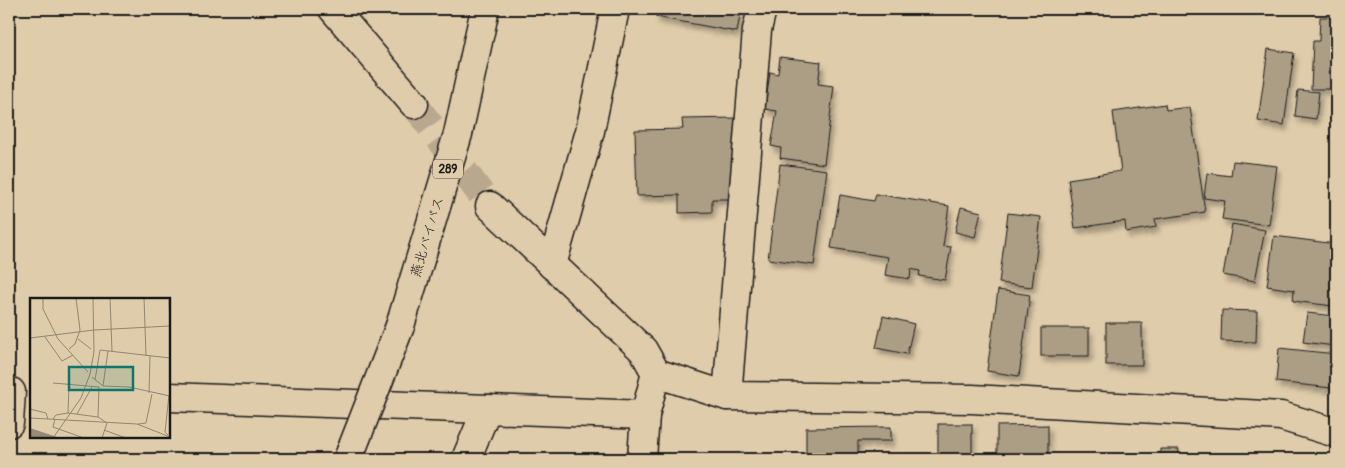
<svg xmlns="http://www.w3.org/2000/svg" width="1345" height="468" font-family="Pangolin,'Klee One',sans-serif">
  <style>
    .building { fill: #ac9e85; stroke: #1c1c1c; filter: url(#shadow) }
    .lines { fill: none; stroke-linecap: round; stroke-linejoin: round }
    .minor-tunnel { stroke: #b8a98e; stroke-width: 28; stroke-dasharray: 28 14; stroke-linecap: butt }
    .minor-casing { stroke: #1c1c1c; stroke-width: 31 }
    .trunk-casing { stroke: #1c1c1c; stroke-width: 31 }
    .minor { stroke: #dfccaa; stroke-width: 28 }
    .trunk { stroke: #dfccaa; stroke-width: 28 }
    .trunk-bridge-casing { stroke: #1c1c1c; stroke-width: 31; stroke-linecap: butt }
    .trunk-bridge { stroke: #dfccaa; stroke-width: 28 }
    .labels { text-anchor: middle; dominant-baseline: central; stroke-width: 4; stroke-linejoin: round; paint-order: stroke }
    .shield { fill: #dfccaa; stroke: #565147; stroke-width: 1 }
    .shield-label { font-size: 12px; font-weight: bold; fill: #1c1c1c }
    .street-label { font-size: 14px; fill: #1c1c1c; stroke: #dfccaa }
    .inset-road { fill: none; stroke: #918671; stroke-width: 1 }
    .view { fill: #0f766e; fill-opacity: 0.15; stroke: #0f766e; stroke-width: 2.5 }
    .inset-edge { fill: none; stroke: #1c1c1c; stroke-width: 2.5 }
  </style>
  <defs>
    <filter id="shadow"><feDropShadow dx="3" dy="5.5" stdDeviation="2.5" flood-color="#0004"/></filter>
  </defs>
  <rect width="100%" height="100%" fill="#dfccaa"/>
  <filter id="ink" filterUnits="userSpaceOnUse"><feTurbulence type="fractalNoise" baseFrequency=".02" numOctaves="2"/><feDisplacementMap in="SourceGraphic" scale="10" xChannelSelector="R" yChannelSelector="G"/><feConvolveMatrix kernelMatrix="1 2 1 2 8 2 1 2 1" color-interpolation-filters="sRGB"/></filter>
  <g filter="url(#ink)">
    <!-- building -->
    <g class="building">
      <polygon points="657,9 741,9 737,32 656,17"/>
      <polygon points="1320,17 1336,17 1336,97 1335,96 1335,89 1311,89 1313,41 1319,41"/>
      <polygon points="1268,49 1294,53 1284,125 1258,121"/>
      <polygon points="780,57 821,62 818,84 834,86 824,164 780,158 781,148 771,146 777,111 765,109 770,72 778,74"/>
      <polygon points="1298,90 1319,92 1316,119 1295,116"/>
      <polygon points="1165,104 1166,110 1190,107 1205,212 1155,219 1156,227 1126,232 1125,221 1075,228 1068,179 1121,171 1113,112"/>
      <polygon points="738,118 740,199 712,199 712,212 679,213 679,195 637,196 635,130 683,129 682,119"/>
      <polygon points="1233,161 1277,166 1269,225 1222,219 1225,201 1204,198 1207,173 1231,176"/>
      <polygon points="780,164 827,170 814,265 768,259"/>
      <polygon points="876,194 949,206 943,246 951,247 945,280 919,276 920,271 911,269 910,279 885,275 888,257 831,248 840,195 874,201"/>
      <polygon points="961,207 981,212 975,237 955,232"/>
      <polygon points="1008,213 1041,217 1032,287 999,283"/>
      <polygon points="1232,224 1265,230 1255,281 1223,275"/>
      <polygon points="1274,236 1336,244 1336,284 1333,306 1293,301 1294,290 1267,286"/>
      <polygon points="998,290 1030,295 1019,376 987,371"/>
      <polygon points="1222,310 1257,311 1256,342 1221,341"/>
      <polygon points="1307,313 1336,316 1335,346 1303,342"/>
      <polygon points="883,316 914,324 907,354 876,348"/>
      <rect x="1106" y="323" width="36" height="42"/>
      <rect x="1041" y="328" width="48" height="28"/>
      <polygon points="1279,348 1336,354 1332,388 1276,382"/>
      <rect x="938" y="424" width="34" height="35"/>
      <polygon points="1048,425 1048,459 997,459 997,426"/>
      <polygon points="891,427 891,441 858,441 858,459 806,459 806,428"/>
      <polygon points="1160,449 1179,449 1178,459 1127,459 1127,454 1160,455"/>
    </g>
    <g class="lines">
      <!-- minor-tunnel -->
      <polyline class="minor-tunnel" points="414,104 490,206"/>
      <defs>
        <g id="minor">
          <polyline points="333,9 414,104"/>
          <polyline points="490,206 643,350 656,373 727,396 972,399 1281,416 1336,433"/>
          <polyline points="552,265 590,131 615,9"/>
          <polyline points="727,396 757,30 762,9"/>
          <polyline points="169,397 645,415"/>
          <polyline points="9,423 11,392"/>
          <polyline points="466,459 487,409"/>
          <polyline points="642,459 645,415 656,373"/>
        </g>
        <polyline id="trunk" points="400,326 458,134 485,9"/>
      </defs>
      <!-- minor casing -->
      <use href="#minor" class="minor-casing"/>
      <!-- trunk casing -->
      <use href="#trunk" class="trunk-casing"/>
      <!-- minor -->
      <use href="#minor" class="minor"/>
      <!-- trunk -->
      <use href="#trunk" class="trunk"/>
      <defs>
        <polyline id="trunk-bridge" points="348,459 400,326"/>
      </defs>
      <!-- trunk-bridge casing -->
      <use href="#trunk-bridge" class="trunk-bridge-casing"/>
      <!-- trunk-bridge -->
      <use href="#trunk-bridge" class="trunk-bridge"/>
    </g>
  </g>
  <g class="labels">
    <!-- shield labels -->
    <rect class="shield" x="433" y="159.5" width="30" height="19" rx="4"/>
    <g class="shield-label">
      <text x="448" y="169">289</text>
    </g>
    <!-- street labels -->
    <g class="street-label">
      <text transform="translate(427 237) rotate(-73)">燕北バイパス</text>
    </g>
  </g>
  <!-- overview -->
  <g transform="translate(30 298)">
    <rect width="140" height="140" fill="#dfccaa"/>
    <path d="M0,130l30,10h-30z" fill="#978b75"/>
    <path class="inset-road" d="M13,0v11l15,30 30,33M80,0l2,53M114,0l2,58M139,2l1,27M15,39l17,24 11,-6M0,40l64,-8 76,-4M48,41l13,10M39,51l6,-5 5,-14 -4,-32M62,79l11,9 26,1 41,9M65,82l5,-30 70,8M23,85l46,4M73,88l5,-35M119,95l1,-37M0,111l16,4 2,6M38,115l1,-27M47,116l15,-27M68,119l1,-30M0,120l107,6 33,13M23,121l3,-4 12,-2 30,4 9,6 -5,15M25,121l-2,8 31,11M108,126l8,-1 6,-29M74,132l22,8M138,137l-3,-3 4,-37M23,140l28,-40 9,-24 4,-22 -1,-54"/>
    <path class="view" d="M39,69h64v23h-64z"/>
    <rect width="140" height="140" class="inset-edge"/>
  </g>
  <!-- margin -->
  <rect width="1345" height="468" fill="none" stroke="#dfccaa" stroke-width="30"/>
  <rect x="15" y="15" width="1315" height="438" fill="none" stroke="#1c1c1c" stroke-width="2" filter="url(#ink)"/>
</svg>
